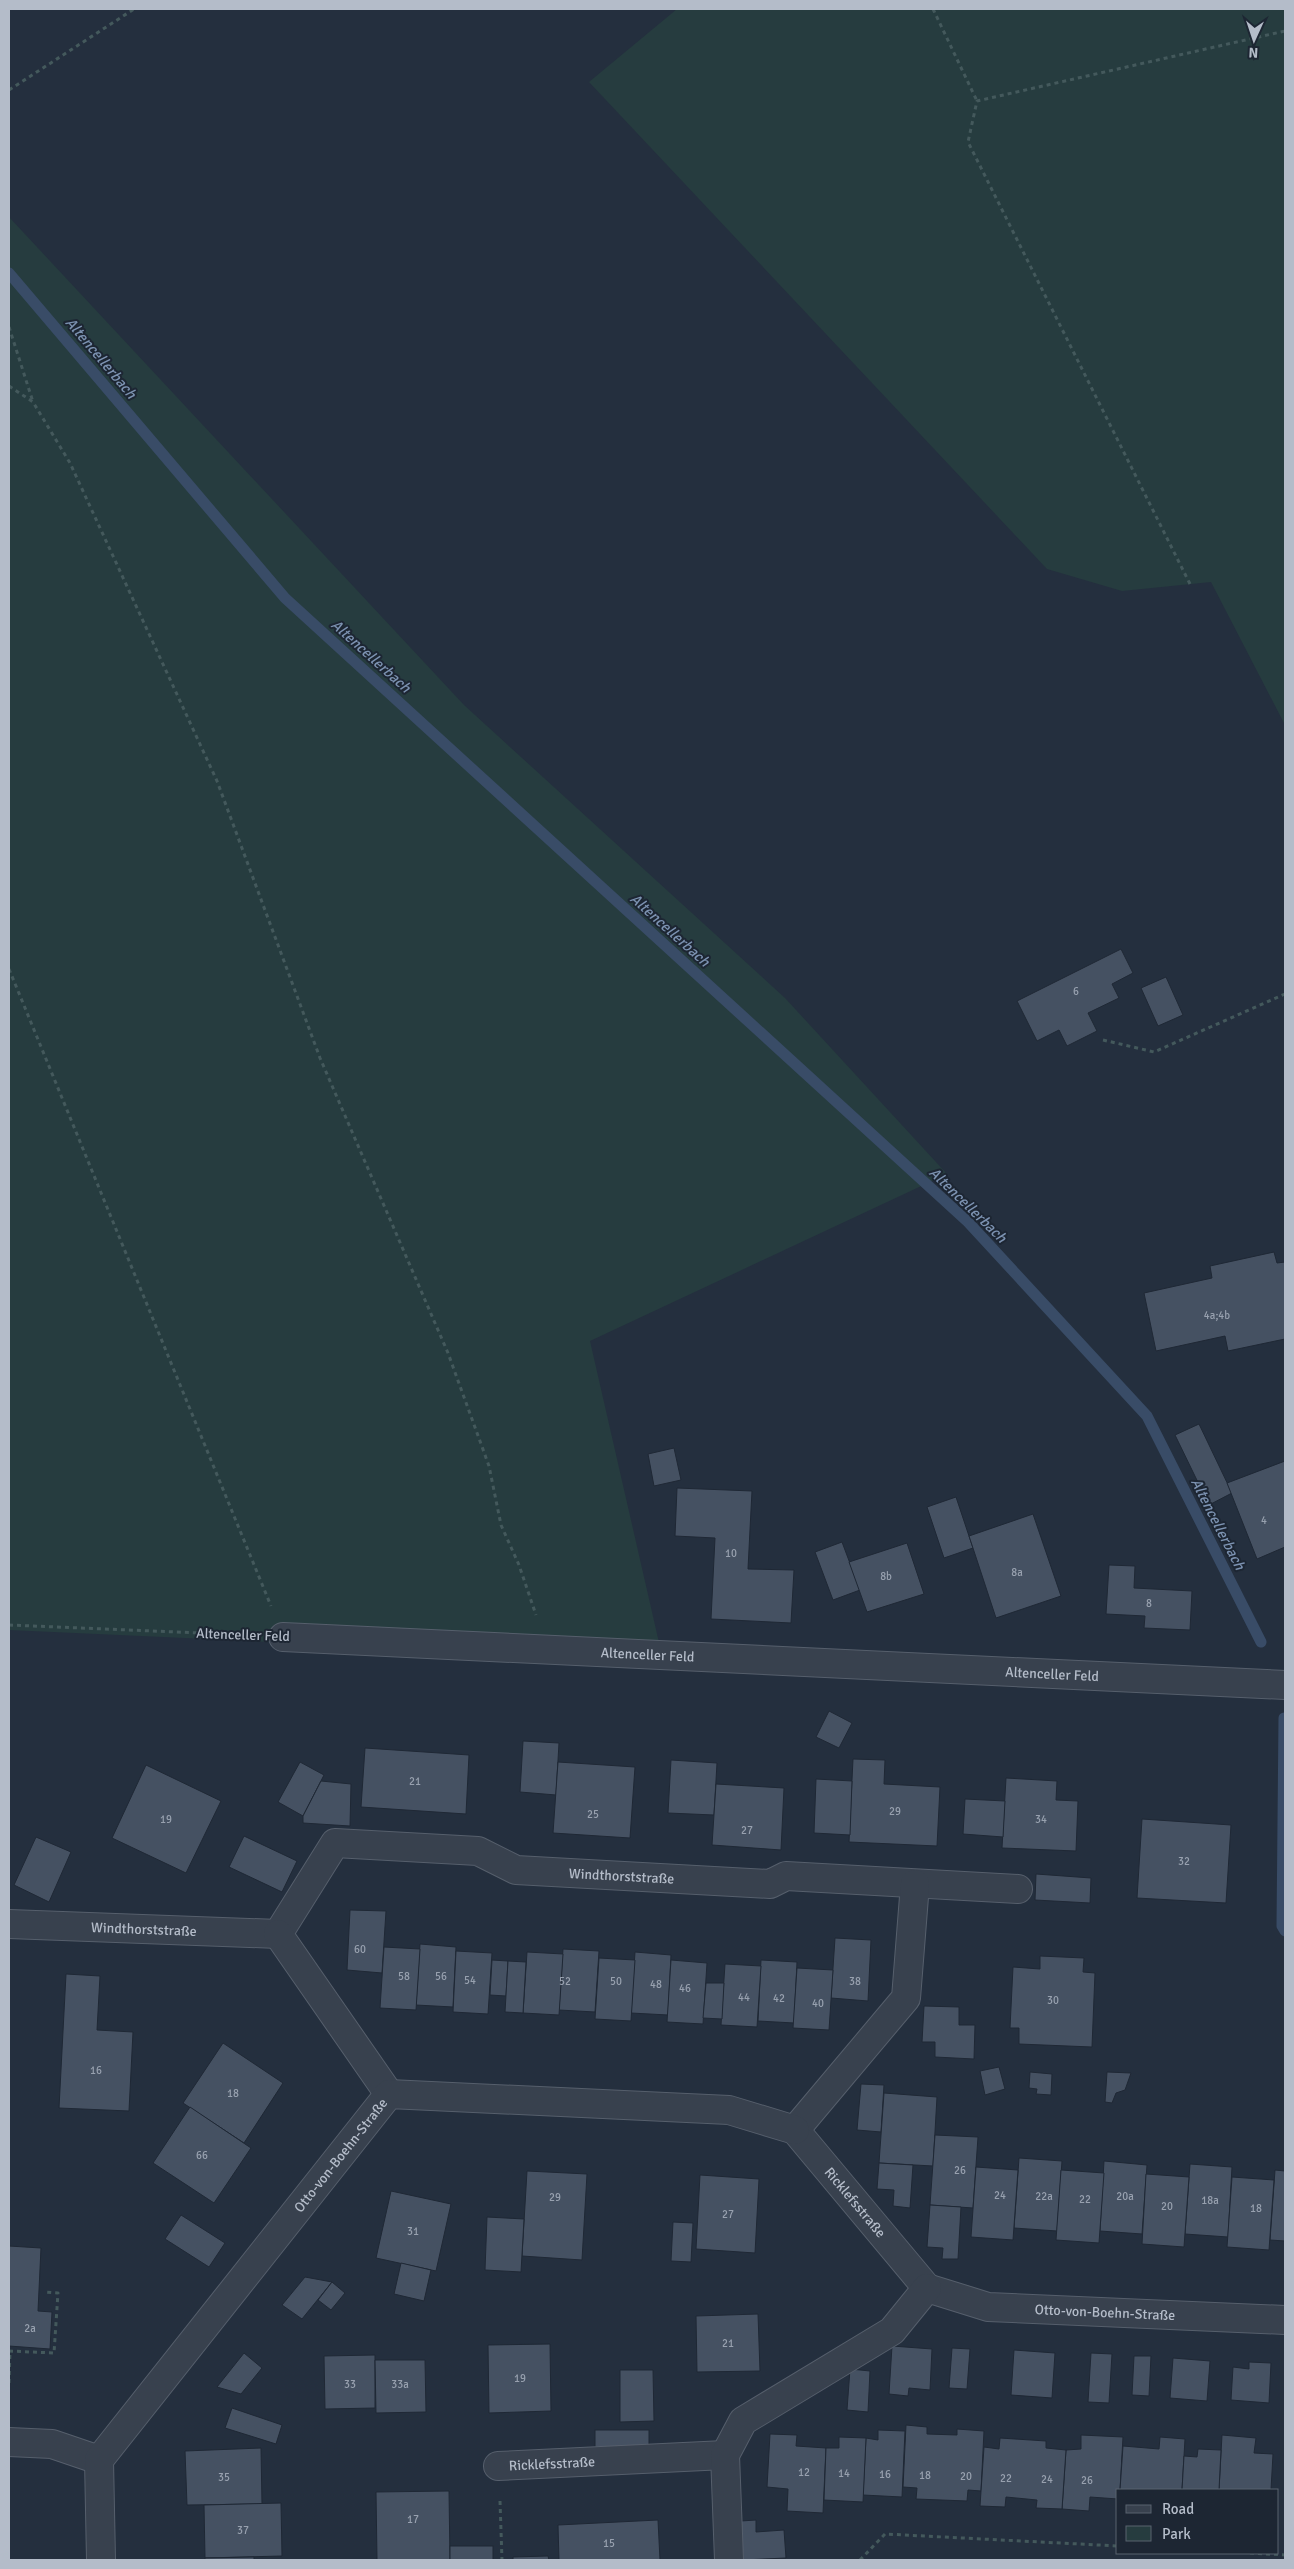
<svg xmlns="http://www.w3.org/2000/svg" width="1294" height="2569" font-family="Signika,sans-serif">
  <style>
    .green { fill: #263c3f }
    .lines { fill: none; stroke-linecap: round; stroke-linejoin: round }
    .stream { stroke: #394c67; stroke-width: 11 }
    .building { fill: #455162; stroke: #1f2835 }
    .street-casing { stroke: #565f6c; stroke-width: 30 }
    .path { stroke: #44595c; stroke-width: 3; stroke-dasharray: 4 4; stroke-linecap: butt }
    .street { stroke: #38414e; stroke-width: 28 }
    .labels { text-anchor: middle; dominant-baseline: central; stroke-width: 4; stroke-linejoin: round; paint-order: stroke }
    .number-label { font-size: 11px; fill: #98a1af }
    .street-label { font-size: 14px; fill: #b4bcc9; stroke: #1d2633 }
    .water-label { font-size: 15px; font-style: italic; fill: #7c92b1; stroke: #1d2633 }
  </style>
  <rect width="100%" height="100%" fill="#242f3e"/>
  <!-- green -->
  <g class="green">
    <polygon points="677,9 1285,9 1285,725 1211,582 1122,591 1047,569 589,82"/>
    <polygon points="9,217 464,705 785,998 947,1174 590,1341 663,1660 9,1630"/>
  </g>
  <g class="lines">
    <!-- stream -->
    <g class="stream">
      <polyline points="9,273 285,598 968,1222 1147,1416 1261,1642"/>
      <polyline points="1284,1718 1282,1926 1285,1931"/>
    </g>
  </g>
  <!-- building -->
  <g class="building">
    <polygon points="1121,949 1133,973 1112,984 1119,998 1088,1013 1097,1031 1067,1046 1059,1030 1037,1041 1017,1001"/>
    <polygon points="1166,977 1183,1015 1158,1026 1141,988"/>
    <polygon points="1274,1252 1277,1263 1285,1262 1285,1339 1228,1351 1225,1336 1156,1351 1144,1293 1212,1278 1210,1266"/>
    <polygon points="1199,1424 1232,1493 1209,1505 1175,1435"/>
    <polygon points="674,1448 681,1480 654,1486 648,1454"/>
    <polygon points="1285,1461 1285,1547 1257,1559 1227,1483"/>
    <polygon points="677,1488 752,1491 748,1569 794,1570 791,1623 711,1619 715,1538 675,1536"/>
    <polygon points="956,1497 973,1548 944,1558 927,1507"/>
    <polygon points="1033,1514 1061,1596 996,1618 969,1536"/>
    <polygon points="842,1542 860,1590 833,1600 815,1552"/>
    <polygon points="907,1543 924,1594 867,1612 849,1562"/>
    <polygon points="1109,1565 1135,1566 1134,1588 1192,1591 1190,1630 1144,1628 1145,1616 1106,1614"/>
    <polygon points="829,1711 852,1723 839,1748 816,1737"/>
    <polygon points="523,1741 559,1743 556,1795 520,1792"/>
    <polygon points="365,1748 469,1755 466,1814 361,1807"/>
    <polygon points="853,1759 885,1760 884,1784 940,1787 937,1846 849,1842"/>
    <polygon points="671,1760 717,1763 714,1815 668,1813"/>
    <polygon points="300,1762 324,1775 303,1816 278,1802"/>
    <polygon points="558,1762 635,1767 630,1838 553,1833"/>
    <polygon points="146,1765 221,1801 186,1873 112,1838"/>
    <polygon points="1006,1778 1057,1781 1056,1800 1078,1801 1076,1851 1002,1848"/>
    <polygon points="816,1779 852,1781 850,1835 814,1833"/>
    <polygon points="321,1781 351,1784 350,1826 303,1823 303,1816"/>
    <polygon points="716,1784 784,1788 781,1850 712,1845"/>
    <polygon points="965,1799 1005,1801 1003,1837 963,1834"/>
    <polygon points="1142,1819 1231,1825 1226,1903 1137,1898"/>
    <polygon points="244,1836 297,1861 282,1892 229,1867"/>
    <polygon points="36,1837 71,1852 49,1902 14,1885"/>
    <polygon points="1036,1874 1091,1878 1090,1903 1035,1900"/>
    <polygon points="350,1910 386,1911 382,1973 347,1970"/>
    <polygon points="835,1938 871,1940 868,2001 831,1998"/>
    <polygon points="420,1944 456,1947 453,2007 416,2005"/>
    <polygon points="384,1947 420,1949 416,2010 380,2008"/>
    <polygon points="563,1949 599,1951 595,2012 559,2010"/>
    <polygon points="456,1951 492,1953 488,2014 453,2012"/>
    <polygon points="527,1952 563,1954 559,2015 523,2013"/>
    <polygon points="635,1952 671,1955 668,2015 631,2013"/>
    <polygon points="1040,1956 1084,1958 1083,1972 1095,1973 1092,2047 1019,2044 1019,2028 1010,2028 1013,1967 1040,1969"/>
    <polygon points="599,1958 635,1960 631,2021 595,2019"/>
    <polygon points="492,1960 508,1961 506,1996 490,1995"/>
    <polygon points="671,1960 707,1963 703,2024 667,2022"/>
    <polygon points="761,1960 797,1962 794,2023 758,2021"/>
    <polygon points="508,1961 526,1962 523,2013 505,2012"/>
    <polygon points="725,1964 761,1966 757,2027 721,2025"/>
    <polygon points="797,1968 833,1970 829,2030 793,2028"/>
    <polygon points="66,1974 100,1976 97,2030 133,2032 129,2111 59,2108"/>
    <polygon points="706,1983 724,1983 722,2019 703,2018"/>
    <polygon points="924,2006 959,2007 959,2025 975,2025 974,2059 935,2057 935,2042 922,2042"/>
    <polygon points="223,2043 283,2083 244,2143 183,2103"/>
    <polygon points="999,2067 1005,2089 985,2095 980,2071"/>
    <polygon points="1030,2072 1052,2074 1051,2095 1036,2094 1037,2089 1029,2088"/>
    <polygon points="1107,2072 1131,2073 1125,2090 1116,2093 1112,2103 1105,2102"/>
    <polygon points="861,2084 884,2085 881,2132 857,2130"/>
    <polygon points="884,2093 937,2097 933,2166 879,2163"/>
    <polygon points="190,2107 251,2148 214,2203 153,2163"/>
    <polygon points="935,2135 978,2137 973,2208 930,2205"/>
    <polygon points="1019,2158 1062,2161 1057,2231 1014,2228"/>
    <polygon points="1104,2161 1147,2165 1142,2234 1100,2231"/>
    <polygon points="879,2163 913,2165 910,2208 893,2206 894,2190 877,2189"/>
    <polygon points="1190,2164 1232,2167 1228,2237 1185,2234"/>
    <polygon points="976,2167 1018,2170 1013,2240 971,2237"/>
    <polygon points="1061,2170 1104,2173 1099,2243 1056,2240"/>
    <polygon points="1275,2170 1285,2171 1285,2241 1270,2240"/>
    <polygon points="527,2171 587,2174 582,2260 522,2256"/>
    <polygon points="1146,2174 1189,2177 1184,2247 1142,2244"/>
    <polygon points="700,2175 759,2179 755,2253 696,2249"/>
    <polygon points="1232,2177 1274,2180 1269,2250 1227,2247"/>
    <polygon points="391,2191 451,2204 436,2271 376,2258"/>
    <polygon points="930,2205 961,2207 958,2259 942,2259 943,2248 927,2247"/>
    <polygon points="181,2215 225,2243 209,2267 165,2239"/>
    <polygon points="487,2217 524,2219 521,2272 485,2270"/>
    <polygon points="673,2222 693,2223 691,2262 671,2261"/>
    <polygon points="9,2246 41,2248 38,2311 52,2312 50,2349 9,2346"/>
    <polygon points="401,2263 431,2270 424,2301 394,2294"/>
    <polygon points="305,2277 332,2282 302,2319 282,2305"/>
    <polygon points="332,2282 345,2293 331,2310 318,2300"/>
    <polygon points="758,2314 760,2371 697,2372 696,2316"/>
    <polygon points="550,2344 551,2411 489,2413 488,2345"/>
    <polygon points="892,2346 932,2349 930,2390 909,2388 908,2396 889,2394"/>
    <polygon points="952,2348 970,2349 967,2389 949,2388"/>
    <polygon points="1014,2350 1055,2353 1052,2398 1011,2395"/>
    <polygon points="244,2353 262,2368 241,2394 217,2387"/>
    <polygon points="1091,2353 1112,2354 1109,2403 1088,2402"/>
    <polygon points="375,2355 375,2408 325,2409 324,2356"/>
    <polygon points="1134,2356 1151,2356 1149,2396 1132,2395"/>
    <polygon points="1173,2358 1210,2361 1207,2401 1170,2398"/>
    <polygon points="375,2360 425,2360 426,2412 376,2413"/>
    <polygon points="1249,2362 1271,2363 1269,2403 1231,2400 1233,2367 1249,2369"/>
    <polygon points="850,2369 870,2371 868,2412 847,2410"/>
    <polygon points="620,2370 653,2370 654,2421 620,2422"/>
    <polygon points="232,2408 282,2425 276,2444 225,2428"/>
    <polygon points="906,2425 927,2427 927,2434 957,2435 957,2429 984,2431 981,2491 968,2490 967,2501 916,2499 917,2488 903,2487"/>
    <rect x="595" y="2430" width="54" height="17"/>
    <polygon points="878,2430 905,2431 902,2497 863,2495 866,2438 878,2440"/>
    <polygon points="770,2434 797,2435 796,2446 826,2448 823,2513 787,2511 788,2489 767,2487"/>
    <polygon points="1081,2435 1123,2437 1120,2490 1118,2490 1118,2499 1090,2497 1089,2511 1062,2509 1066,2450 1081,2449"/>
    <polygon points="1222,2435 1256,2438 1254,2453 1273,2454 1271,2490 1219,2490"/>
    <polygon points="839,2437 866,2438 863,2502 824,2500 826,2448 839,2448"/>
    <polygon points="1160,2437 1185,2439 1182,2490 1120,2490 1123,2446 1159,2449"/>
    <polygon points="1000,2438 1046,2441 1046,2448 1066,2450 1062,2509 1036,2508 1037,2500 1006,2497 1005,2507 980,2506 984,2447 999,2449"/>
    <polygon points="261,2448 262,2504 187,2505 185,2451"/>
    <polygon points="1198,2449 1221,2450 1219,2490 1182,2490 1184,2456 1197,2457"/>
    <polygon points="449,2491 450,2560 377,2560 376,2492"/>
    <polygon points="281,2503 282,2556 205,2558 204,2505"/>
    <polygon points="658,2520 660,2560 559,2560 558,2525"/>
    <polygon points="756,2520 756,2532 784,2530 786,2558 743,2560 741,2521"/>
    <rect x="450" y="2546" width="43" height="14"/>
    <polygon points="548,2556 549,2560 513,2560 513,2557"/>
    <polygon points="254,2557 254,2560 205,2560 205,2558"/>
  </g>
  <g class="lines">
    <defs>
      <g id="street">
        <path id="s1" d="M283,1637l1002,48"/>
        <path id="s2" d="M9,1924l269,10 57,-91 143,8 38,19 254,14 16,-8 232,13"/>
        <polyline points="278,1934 389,2094"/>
        <polyline points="795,2130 906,1998 915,1884"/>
        <path id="s3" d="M795,2130l132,158"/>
        <path id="s4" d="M927,2288l61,19 297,13"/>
        <polyline points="9,2442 52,2444 99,2460"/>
        <path id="s5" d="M498,2466l227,-11"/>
        <path id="s6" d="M101,2560l-2,-100 290,-366 340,16 66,20"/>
        <polyline points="729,2560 725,2455 743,2421 892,2331 927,2288"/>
      </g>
    </defs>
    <!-- street casing -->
    <use href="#street" class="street-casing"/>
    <!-- path -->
    <g class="path">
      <polyline points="933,9 977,101"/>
      <polyline points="9,90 134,9"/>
      <polyline points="9,327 33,402"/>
      <polyline points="9,386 33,402 70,463 217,781 320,1058 448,1353 489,1466 501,1525 519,1565 536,1615"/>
      <polyline points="1190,584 968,142 977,101 1285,31"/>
      <polyline points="9,969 271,1606"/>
      <polyline points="1103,1040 1154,1052 1285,994"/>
      <polyline points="9,1625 250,1635"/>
      <polyline points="9,2351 54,2353 58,2293 45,2292"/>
      <polyline points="9,2383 10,2351"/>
      <polyline points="500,2501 502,2560"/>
      <polyline points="1250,2553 1285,2555"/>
      <polyline points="860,2560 885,2534 1118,2546"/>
    </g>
    <!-- street -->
    <use href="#street" class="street"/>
  </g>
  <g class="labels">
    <!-- number labels -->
    <g class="number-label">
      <text x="1076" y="991">6</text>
      <text x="1217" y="1315">4a;4b</text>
      <text x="1264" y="1520">4</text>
      <text x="731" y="1553">10</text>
      <text x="1017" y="1572">8a</text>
      <text x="886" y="1576">8b</text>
      <text x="1149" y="1603">8</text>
      <text x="415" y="1781">21</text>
      <text x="895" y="1811">29</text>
      <text x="593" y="1814">25</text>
      <text x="166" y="1819">19</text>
      <text x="1041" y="1819">34</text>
      <text x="747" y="1830">27</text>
      <text x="1184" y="1861">32</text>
      <text x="360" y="1949">60</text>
      <text x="404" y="1976">58</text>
      <text x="441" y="1976">56</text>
      <text x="470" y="1980">54</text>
      <text x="565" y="1981">52</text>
      <text x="616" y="1981">50</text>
      <text x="855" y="1981">38</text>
      <text x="656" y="1984">48</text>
      <text x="685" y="1988">46</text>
      <text x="744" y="1997">44</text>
      <text x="779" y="1998">42</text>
      <text x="1053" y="2000">30</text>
      <text x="818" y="2003">40</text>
      <text x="96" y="2070">16</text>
      <text x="233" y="2093">18</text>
      <text x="202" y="2155">66</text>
      <text x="960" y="2170">26</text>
      <text x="1000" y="2195">24</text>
      <text x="1044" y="2196">22a</text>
      <text x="1125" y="2196">20a</text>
      <text x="555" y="2197">29</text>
      <text x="1085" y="2199">22</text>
      <text x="1210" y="2200">18a</text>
      <text x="1167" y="2206">20</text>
      <text x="1256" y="2208">18</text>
      <text x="728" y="2214">27</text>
      <text x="413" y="2231">31</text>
      <text x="30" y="2328">2a</text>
      <text x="728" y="2343">21</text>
      <text x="520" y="2378">19</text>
      <text x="350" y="2384">33</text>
      <text x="400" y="2384">33a</text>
      <text x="804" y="2472">12</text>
      <text x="844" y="2473">14</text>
      <text x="885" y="2474">16</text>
      <text x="925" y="2475">18</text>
      <text x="966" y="2476">20</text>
      <text x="224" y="2477">35</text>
      <text x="1006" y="2478">22</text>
      <text x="1047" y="2479">24</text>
      <text x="1087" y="2480">26</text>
      <text x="413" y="2519">17</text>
      <text x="243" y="2530">37</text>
      <text x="609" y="2543">15</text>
    </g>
    <!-- street labels -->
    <g class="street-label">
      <text transform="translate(243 1635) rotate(2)">Altenceller Feld</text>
      <text stroke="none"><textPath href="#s1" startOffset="365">Altenceller Feld</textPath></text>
      <text stroke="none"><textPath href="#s1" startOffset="770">Altenceller Feld</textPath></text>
      <text stroke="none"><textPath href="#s2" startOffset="668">Windthorststraße</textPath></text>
      <text stroke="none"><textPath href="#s2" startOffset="135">Windthorststraße</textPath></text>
      <text stroke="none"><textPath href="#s6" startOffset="489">Otto-von-Boehn-Straße</textPath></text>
      <text stroke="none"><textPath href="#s3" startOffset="94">Ricklefsstraße</textPath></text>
      <text stroke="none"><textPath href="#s4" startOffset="181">Otto-von-Boehn-Straße</textPath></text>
      <text stroke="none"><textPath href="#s5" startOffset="54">Ricklefsstraße</textPath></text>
    </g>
    <!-- water labels -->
    <g class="water-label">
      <text transform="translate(101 358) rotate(50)">Altencellerbach</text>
      <text transform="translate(371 656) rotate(42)">Altencellerbach</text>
      <text transform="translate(670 930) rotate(42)">Altencellerbach</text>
      <text transform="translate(968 1205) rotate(44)">Altencellerbach</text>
      <text transform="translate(1218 1524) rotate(63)">Altencellerbach</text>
    </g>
  </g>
  <!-- border -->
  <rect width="1294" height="2569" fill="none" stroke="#b4bcc9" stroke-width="20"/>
  <!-- legend -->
  <rect x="1116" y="2489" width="162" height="65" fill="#1d2633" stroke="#59626f"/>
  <rect x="1126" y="2505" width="25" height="8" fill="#38414e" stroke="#59626f"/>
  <text x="1162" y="2514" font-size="15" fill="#b4bcc9">Road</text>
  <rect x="1126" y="2526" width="25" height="15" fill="#263c3f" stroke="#59626f"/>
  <text x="1162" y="2539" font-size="15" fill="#b4bcc9">Park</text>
  <!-- north arrow -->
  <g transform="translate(1254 40) rotate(183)" stroke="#1d2633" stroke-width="4" paint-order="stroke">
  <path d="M0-4L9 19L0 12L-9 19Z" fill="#b4bcc9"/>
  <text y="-8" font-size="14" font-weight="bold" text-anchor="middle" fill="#b4bcc9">N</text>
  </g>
</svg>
